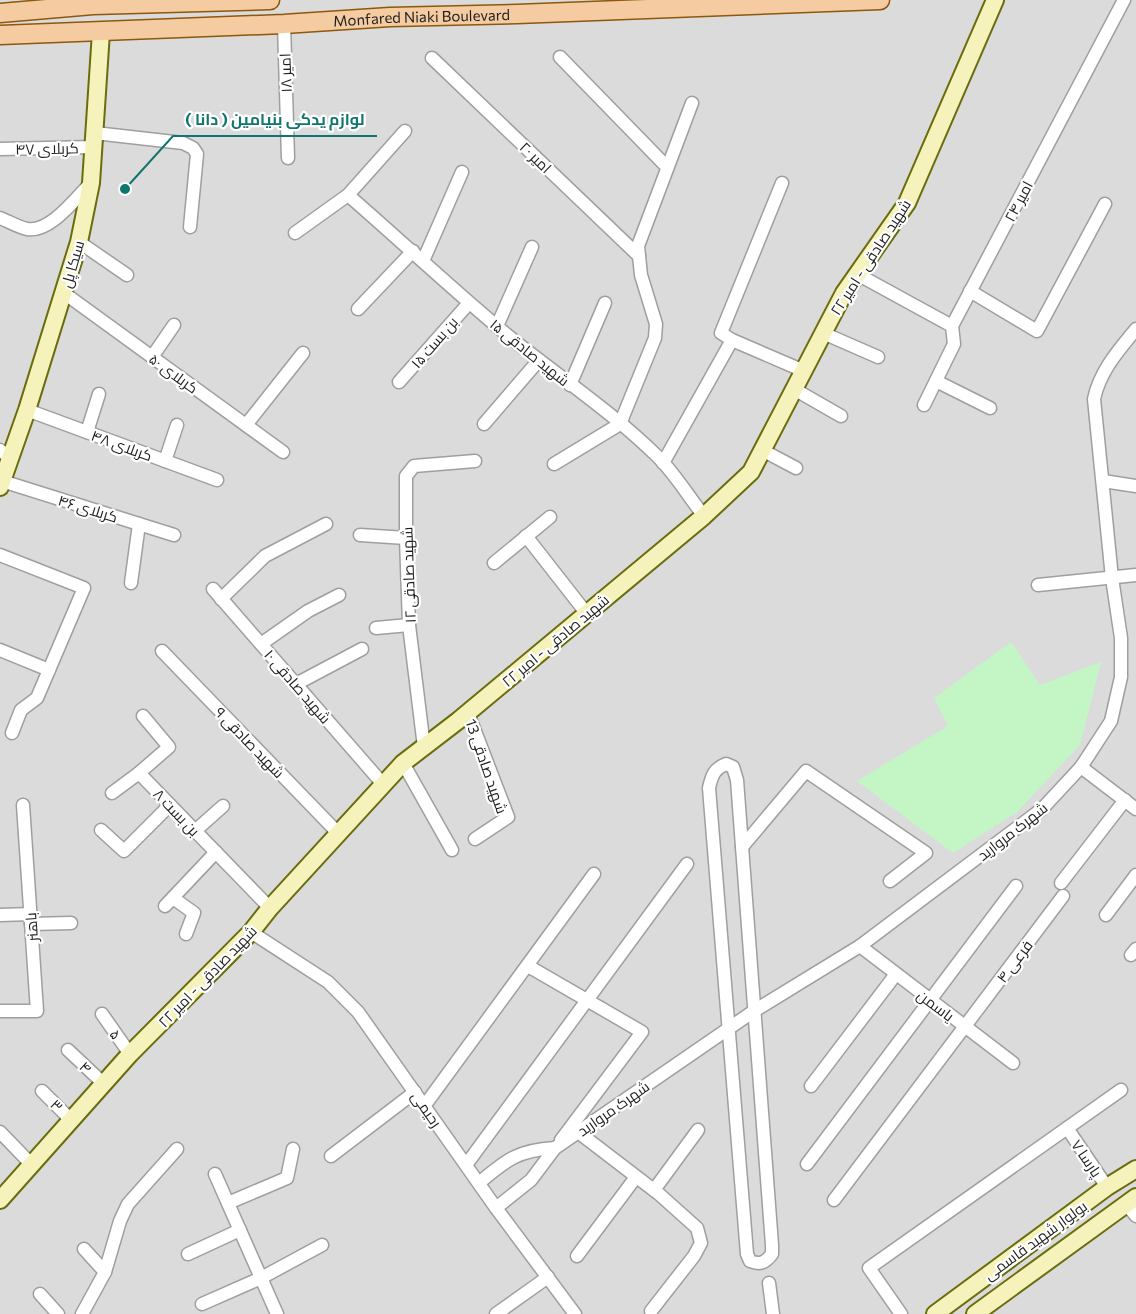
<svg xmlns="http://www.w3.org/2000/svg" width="1136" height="1314" font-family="Commissioner,Cairo,sans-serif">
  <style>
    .residential { fill: #dcdbdb }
    .park { fill: #c4f5c4 }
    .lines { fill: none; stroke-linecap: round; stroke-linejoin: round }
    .street-casing { stroke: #9f9f9f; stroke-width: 15 }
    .secondary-casing { stroke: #696d0c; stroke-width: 20 }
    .primary-casing { stroke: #8d580b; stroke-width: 21 }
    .street { stroke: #fff; stroke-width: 12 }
    .secondary { stroke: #f5f3bb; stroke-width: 16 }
    .primary { stroke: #f5cba2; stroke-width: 18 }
    .labels { text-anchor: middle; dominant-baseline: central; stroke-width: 4.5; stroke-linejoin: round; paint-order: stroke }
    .street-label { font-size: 15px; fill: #1e1e1e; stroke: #fff }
    .leader { fill: none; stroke: #0f766e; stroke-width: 2 }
    .callout-dot { fill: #0f766e; stroke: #fff; stroke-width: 2 }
    .callout-label { font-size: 16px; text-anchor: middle; font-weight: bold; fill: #0f766e; stroke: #fff; stroke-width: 4.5; stroke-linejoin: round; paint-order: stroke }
  </style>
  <rect width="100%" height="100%" fill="#eeeae4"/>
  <!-- residential -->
  <rect class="residential" x="0" y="0" width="1136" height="1314"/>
  <!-- park -->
  <polygon class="park" points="1011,642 1040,685 1101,662 1080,745 1017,812 953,853 857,781 948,726 934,698"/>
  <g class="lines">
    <defs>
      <g id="street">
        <polyline points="284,24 288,158"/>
        <polyline points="560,57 667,167"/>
        <polyline points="432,58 639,256"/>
        <polyline points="95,133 183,143 193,148 197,154 190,227"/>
        <polyline points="0,149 94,147"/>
        <path d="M348,195c53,46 104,94 158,139 49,40 104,76 150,121 18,17 32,41 48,61"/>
        <path d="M0,218c8,3 18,9 27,11 23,4 48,-30 64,-46"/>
        <polyline points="295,233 348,195 405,131"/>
        <polyline points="79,242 127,275"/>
        <polyline points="423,261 462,172"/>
        <polyline points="857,274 952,326"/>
        <polyline points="970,291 1037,331 1105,204"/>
        <polyline points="64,293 283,452"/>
        <polyline points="358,309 413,251"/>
        <polyline points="497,326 532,247"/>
        <polyline points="823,333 878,357"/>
        <polyline points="732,340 804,371"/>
        <polyline points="152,357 174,325"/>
        <polyline points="936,381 990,408"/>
        <polyline points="399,382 469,303"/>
        <polyline points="570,385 605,303"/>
        <polyline points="794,389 841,416"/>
        <polyline points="924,405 954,344 952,326 1124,0"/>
        <polyline points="27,410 217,480"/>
        <polyline points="484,424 539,360"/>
        <polyline points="246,425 303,353"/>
        <polyline points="87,432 99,394"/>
        <polyline points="0,450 10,458"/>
        <polyline points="762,450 796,468"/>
        <polyline points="165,461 177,425"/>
        <polyline points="663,463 732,340 721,333 782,183"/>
        <polyline points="554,464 620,424 655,338 656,324 641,275 638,246 692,103"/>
        <polyline points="2,481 174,535"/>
        <polyline points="1103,481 1136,486"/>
        <polyline points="360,535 406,538"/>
        <polyline points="526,536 587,614"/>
        <polyline points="0,555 84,588 37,698 21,710 12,733"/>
        <polyline points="494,563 550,517"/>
        <polyline points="131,583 139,524"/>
        <polyline points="1038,585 1136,575"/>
        <polyline points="213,589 382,783"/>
        <polyline points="221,599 265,556 326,524"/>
        <polyline points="376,628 409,625"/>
        <polyline points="261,644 308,611 339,595"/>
        <polyline points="0,650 49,670"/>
        <polyline points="162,651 338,833"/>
        <polyline points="296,684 362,649"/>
        <polyline points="468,713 508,817 475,839"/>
        <polyline points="143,716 169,747 139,773 270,908"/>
        <polyline points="424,747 409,625 406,538 406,476 414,466 475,461"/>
        <polyline points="403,763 452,850"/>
        <path d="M726,764l7,3 4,13 35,465v9c-7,9 -12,11 -22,7l-3,-7 -38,-466c3,-13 5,-19 17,-24z"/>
        <polyline points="1081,767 1136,809"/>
        <polyline points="112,793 139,773"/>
        <polyline points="101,830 124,851 170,805"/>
        <polyline points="196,830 223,806"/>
        <polyline points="742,847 806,771 926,853 890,881"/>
        <polyline points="1061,883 1125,800"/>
        <polyline points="173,898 194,913 186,934"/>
        <polyline points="165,906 216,852"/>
        <polyline points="0,915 31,914"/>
        <polyline points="1106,915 1136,875"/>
        <polyline points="31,924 71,923"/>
        <polyline points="251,932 328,982 358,1012 496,1208 575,1314"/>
        <polyline points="860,946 1013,1063"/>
        <polyline points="1131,955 1136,949"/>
        <polyline points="528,966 642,1032 561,1140"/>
        <polyline points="0,1011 37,1011 23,805"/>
        <polyline points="102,1014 130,1054"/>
        <polyline points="68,1050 104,1084"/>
        <polyline points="811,1086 896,974"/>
        <polyline points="42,1091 71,1120"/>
        <polyline points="425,1105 594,874"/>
        <polyline points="1067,1128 1107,1187"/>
        <polyline points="0,1132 31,1164"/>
        <polyline points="578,1132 659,1194 697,1228 701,1243 694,1256 651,1311"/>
        <polyline points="331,1156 415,1092"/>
        <polyline points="807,1164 1016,886"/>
        <polyline points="466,1165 687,864"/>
        <polyline points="215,1174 277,1314"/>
        <path d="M479,1183c27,-23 39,-33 76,-35"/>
        <polyline points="654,1190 698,1130"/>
        <polyline points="834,1200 1063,896"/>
        <polyline points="228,1203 287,1178 293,1149"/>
        <polyline points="1126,1204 1136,1216"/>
        <path d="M496,1208l35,-28 24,-32 199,-137 106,-65 182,-137 39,-42 30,-46 10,-44v-39l-9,-60 -18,-179c6,-28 24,-48 42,-70"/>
        <polyline points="84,1249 105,1272"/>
        <polyline points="188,1254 240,1230"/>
        <polyline points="577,1256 636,1177"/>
        <polyline points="769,1283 773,1314"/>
        <polyline points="40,1294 58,1314"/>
        <polyline points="202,1304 261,1278 322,1245"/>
        <polyline points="82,1314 105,1272 120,1221 128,1204 177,1149"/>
        <polyline points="496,1314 548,1277"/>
        <polyline points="901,1314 869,1268 1121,1090"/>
      </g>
      <g id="secondary">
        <polyline points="0,487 27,410 79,242 91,183 101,32"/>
        <polyline points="0,1200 130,1054 251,932 270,908 403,763 459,720 704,516 751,472 844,293 907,203 995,0"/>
        <polyline points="935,1314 1107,1187 1136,1169"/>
        <polyline points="975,1314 1136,1197"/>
      </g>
      <g id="primary">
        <polyline points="0,13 93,5 270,0"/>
        <path id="s1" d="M0,35l284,-11 106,-7 127,-3 363,-14"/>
      </g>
    </defs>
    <!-- street casing -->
    <use href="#street" class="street-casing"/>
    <!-- secondary casing -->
    <use href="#secondary" class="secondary-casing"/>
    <!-- primary casing -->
    <use href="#primary" class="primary-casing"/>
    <!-- street -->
    <use href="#street" class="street"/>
    <!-- secondary -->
    <use href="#secondary" class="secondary"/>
    <!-- primary -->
    <use href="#primary" class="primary"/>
  </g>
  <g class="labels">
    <!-- street labels -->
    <g class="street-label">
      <text stroke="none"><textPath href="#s1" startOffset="422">Monfared Niaki Boulevard</textPath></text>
      <text transform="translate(285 73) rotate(-92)">امیر ۱۸</text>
      <text transform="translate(47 148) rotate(-1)">کربلای ۴۷</text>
      <text transform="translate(536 157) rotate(44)">امیر ۲۰</text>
      <text transform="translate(1018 201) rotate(-62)">امیر ۲۴</text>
      <text transform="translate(870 257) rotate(-57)">شهید صادقی - امیر ۲۲</text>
      <text transform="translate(72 264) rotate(-74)">سیکا پل</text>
      <text transform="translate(434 342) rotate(-49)">بن بست ۱۵</text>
      <text transform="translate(530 352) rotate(39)">شهید صادقی ۱۵</text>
      <text transform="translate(174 373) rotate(36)">کربلای ۵۰</text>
      <text transform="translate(122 445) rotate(20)">کربلای ۴۸</text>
      <text transform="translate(88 508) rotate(17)">کربلای ۴۶</text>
      <text transform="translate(408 575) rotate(-92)">شهید صادقی ۱۲</text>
      <text transform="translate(555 640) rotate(-40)">شهید صادقی - امیر ۲۲</text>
      <text transform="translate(298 686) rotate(49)">شهید صادقی ۱۰</text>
      <text transform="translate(250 742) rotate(46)">شهید صادقی ۹</text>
      <text transform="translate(487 766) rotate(71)">شهید صادقی 13</text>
      <text transform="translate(177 812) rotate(46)">بن بست ۸</text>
      <text transform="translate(1012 831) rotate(-38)">شهرک مروارید</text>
      <text transform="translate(31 927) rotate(-94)">باهنر</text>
      <text transform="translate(1014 961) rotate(-53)">فرعی ۴</text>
      <text transform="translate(207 976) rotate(-46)">شهید صادقی - امیر ۲۲</text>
      <text transform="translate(936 1005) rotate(37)">یاسمن</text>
      <text transform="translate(116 1034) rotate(54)">۵</text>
      <text transform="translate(86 1067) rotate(43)">۴</text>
      <text transform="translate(57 1105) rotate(44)">۳</text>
      <text transform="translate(613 1108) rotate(-35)">شهرک مروارید</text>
      <text transform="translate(427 1109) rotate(55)">رحیمی</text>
      <text transform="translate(1087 1158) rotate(56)">پارسا ۷</text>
      <text transform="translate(1035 1240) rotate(-36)">بولوار شهید قاسمی</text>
    </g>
  </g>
  <!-- callouts -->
  <path class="leader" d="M125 189L173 136H377"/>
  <circle class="callout-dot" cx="125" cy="189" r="6"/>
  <g class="callout-label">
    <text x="275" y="125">لوازم یدکی بنیامین ( دانا )</text>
  </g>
</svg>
